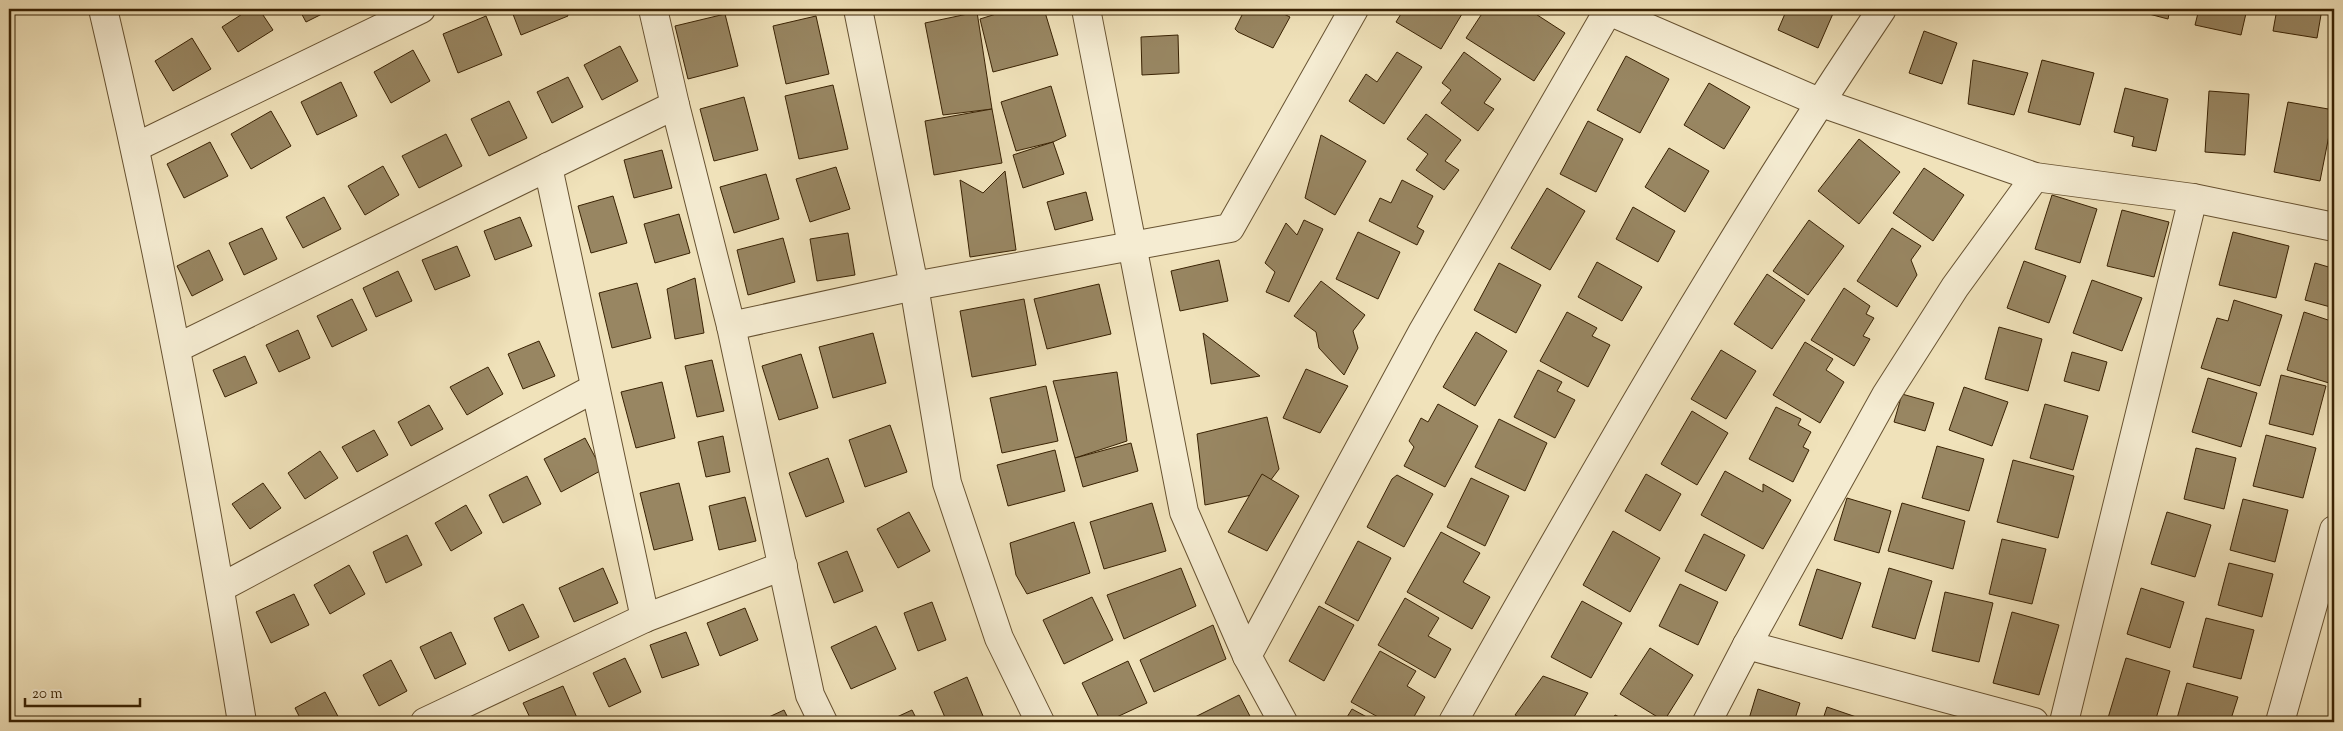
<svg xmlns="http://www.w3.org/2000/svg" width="2343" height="731" font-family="'Sorts Mill Goudy',serif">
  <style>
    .building { fill: #988662; stroke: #392203 }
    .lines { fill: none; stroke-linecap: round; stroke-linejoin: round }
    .minor-casing { stroke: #675231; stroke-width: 30 }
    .minor { stroke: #f5ecd2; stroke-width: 28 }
  </style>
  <rect width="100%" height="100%" fill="#f0e2ba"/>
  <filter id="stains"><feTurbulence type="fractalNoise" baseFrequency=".004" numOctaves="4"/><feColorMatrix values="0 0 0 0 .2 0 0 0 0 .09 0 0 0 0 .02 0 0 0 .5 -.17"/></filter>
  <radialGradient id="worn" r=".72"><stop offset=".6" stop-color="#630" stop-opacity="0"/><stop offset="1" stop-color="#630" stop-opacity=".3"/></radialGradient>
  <!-- building -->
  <g class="building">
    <polygon points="250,9 259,9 273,30 238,52 222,27"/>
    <polygon points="299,9 332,9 306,22"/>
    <polygon points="511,9 565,9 568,16 521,35"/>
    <polygon points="1012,9 1044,9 1058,55 993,72 980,19"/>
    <polygon points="1245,9 1286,9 1284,14 1290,17 1273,48 1238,32 1235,29"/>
    <polygon points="1404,9 1465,9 1441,49 1396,22"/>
    <polygon points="1485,9 1528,9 1565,33 1534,81 1466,38"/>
    <polygon points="1787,9 1835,9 1818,48 1778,30"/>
    <polygon points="2130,9 2170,9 2168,19"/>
    <polygon points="2199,9 2247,9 2241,35 2195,25"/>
    <polygon points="2277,9 2322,9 2317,38 2273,31"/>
    <polygon points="977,12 992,109 943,115 925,23"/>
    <polygon points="725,14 738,66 688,79 675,26"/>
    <polygon points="486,16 502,55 458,73 443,34"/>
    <polygon points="816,16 829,74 786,84 773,26"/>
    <polygon points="1924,31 1957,43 1942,84 1909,73"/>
    <polygon points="1178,35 1179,73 1142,75 1141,37"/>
    <polygon points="192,38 211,69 173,91 155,61"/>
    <polygon points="620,46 638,81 602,100 584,65"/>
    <polygon points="413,50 430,81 391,103 374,72"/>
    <polygon points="1397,52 1422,67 1384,124 1349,101 1366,74 1377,82"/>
    <polygon points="1464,52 1501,79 1484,103 1494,109 1478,131 1441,103 1451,90 1442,83"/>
    <polygon points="1626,56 1669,79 1640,133 1597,110"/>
    <polygon points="1973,60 2028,73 2014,115 1968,104"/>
    <polygon points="2042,60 2094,73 2080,125 2028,112"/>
    <polygon points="568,77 583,107 552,123 537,92"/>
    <polygon points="341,82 357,116 317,135 301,102"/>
    <polygon points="1709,83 1750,107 1724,149 1684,125"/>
    <polygon points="833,85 848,149 799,159 785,96"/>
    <polygon points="1051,86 1066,136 1053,142 1016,151 1001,102"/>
    <polygon points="2125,88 2168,99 2156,151 2132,146 2134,137 2114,132"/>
    <polygon points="2209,91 2249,94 2245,155 2205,152"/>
    <polygon points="744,97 758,150 714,161 700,109"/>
    <polygon points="509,101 527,138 489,156 471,119"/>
    <polygon points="2288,102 2334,110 2320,181 2274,172"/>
    <polygon points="992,109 1002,163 934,175 925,121"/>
    <polygon points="271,111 291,146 251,169 231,134"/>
    <polygon points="1426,114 1461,140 1445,161 1459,170 1444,190 1416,170 1428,154 1407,139"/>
    <polygon points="1588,121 1623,139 1596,192 1560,174"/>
    <polygon points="446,134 462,166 419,188 402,156"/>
    <polygon points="1321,135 1366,161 1335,215 1305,198"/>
    <polygon points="1859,139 1900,172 1859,224 1818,191"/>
    <polygon points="210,142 228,176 184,198 167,164"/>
    <polygon points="1053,142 1064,174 1023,188 1013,155"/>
    <polygon points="1669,148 1709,171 1685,212 1645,187"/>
    <polygon points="662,150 672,188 634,198 624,160"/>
    <polygon points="383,166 399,195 365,215 348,186"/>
    <polygon points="836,167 850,209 810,222 796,179"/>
    <polygon points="1924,168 1964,195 1933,241 1893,213"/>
    <polygon points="1005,171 1016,250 970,257 960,180 983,193"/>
    <polygon points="766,174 779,219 734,233 720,187"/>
    <polygon points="1402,180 1433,196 1417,227 1424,231 1417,245 1369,221 1380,198 1391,203"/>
    <polygon points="1547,188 1585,211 1550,270 1511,248"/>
    <polygon points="1086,192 1093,220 1055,230 1047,202"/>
    <polygon points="2052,195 2097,209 2080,263 2035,249"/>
    <polygon points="613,196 627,243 591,253 578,206"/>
    <polygon points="324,197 341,229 303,248 286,217"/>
    <polygon points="1633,207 1675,231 1658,262 1616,239"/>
    <polygon points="2122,210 2169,222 2154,277 2107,266"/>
    <polygon points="679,214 690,253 655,263 644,224"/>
    <polygon points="520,217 532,246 495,260 484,231"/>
    <polygon points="1304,220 1323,229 1289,302 1266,292 1275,272 1265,263 1286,223 1297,235"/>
    <polygon points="1809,220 1844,246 1808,295 1773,271"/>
    <polygon points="262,228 277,259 244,275 229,243"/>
    <polygon points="1892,228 1921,246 1911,260 1917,275 1897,307 1857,281"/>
    <polygon points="1358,232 1400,252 1378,299 1336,279"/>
    <polygon points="2233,232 2289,246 2276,298 2219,285"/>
    <polygon points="848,233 855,275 817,281 810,239"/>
    <polygon points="783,238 795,282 748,295 737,250"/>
    <polygon points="457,246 470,276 435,290 422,260"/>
    <polygon points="209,250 223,280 192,296 177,266"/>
    <polygon points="1219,260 1228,301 1180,311 1171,271"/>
    <polygon points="2024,261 2066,276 2049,323 2007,308"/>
    <polygon points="1597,262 1642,287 1622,321 1578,297"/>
    <polygon points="1499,263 1541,285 1516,333 1474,310"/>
    <polygon points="2315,263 2332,268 2334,264 2334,308 2305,300"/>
    <polygon points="398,271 412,301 376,317 363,288"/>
    <polygon points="1767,274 1805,300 1772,349 1734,324"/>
    <polygon points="695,278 704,333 675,339 667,289"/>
    <polygon points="2092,280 2142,298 2122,351 2073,333"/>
    <polygon points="1321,281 1365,315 1353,331 1358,348 1344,375 1319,348 1316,332 1294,316"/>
    <polygon points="637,283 651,338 612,348 599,293"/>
    <polygon points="1099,284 1111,334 1047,349 1034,299"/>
    <polygon points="1844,288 1870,306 1866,314 1874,318 1863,336 1870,339 1854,366 1811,340"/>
    <polygon points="352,299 367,330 332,347 317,316"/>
    <polygon points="1024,299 1036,365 972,377 960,311"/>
    <polygon points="2234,300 2282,315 2260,386 2201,368 2217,318 2228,321"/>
    <polygon points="1567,312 1597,328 1592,336 1610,345 1588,387 1540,361"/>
    <polygon points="2304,312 2334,322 2334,366 2329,383 2287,370"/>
    <polygon points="1999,327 2042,339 2028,391 1985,379"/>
    <polygon points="298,330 310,358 279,372 266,345"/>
    <polygon points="1476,332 1507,351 1475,406 1443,387"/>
    <polygon points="873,333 886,383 833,398 819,347"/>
    <polygon points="1203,333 1260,376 1211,384"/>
    <polygon points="539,341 555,376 523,389 508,354"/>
    <polygon points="1805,342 1833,359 1826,370 1844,382 1820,423 1773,395"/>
    <polygon points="1721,350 1756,371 1726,419 1691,399"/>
    <polygon points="2072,352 2107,362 2099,391 2064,381"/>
    <polygon points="801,354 818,408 779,420 762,366"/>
    <polygon points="245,356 257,383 225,397 213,370"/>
    <polygon points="712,360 724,411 697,417 685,366"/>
    <polygon points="488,367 503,394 467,415 450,387"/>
    <polygon points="1306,369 1348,386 1320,433 1283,418"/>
    <polygon points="1538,370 1562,382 1557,391 1575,400 1555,438 1514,417"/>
    <polygon points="1117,372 1127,441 1075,458 1053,381"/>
    <polygon points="2281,375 2326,386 2313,435 2269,424"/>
    <polygon points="2208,378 2257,393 2241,447 2192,432"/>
    <polygon points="662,382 675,438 636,448 621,392"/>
    <polygon points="1046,386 1058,441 1002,453 990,398"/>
    <polygon points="1964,387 2008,402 1992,446 1949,430"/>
    <polygon points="1902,394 1934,403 1925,431 1894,422"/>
    <polygon points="1438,404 1478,426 1445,487 1404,466 1414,447 1409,441 1421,418 1428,422"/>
    <polygon points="2045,404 2088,416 2073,470 2030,458"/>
    <polygon points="429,405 443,429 411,446 398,422"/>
    <polygon points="1776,407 1801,419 1798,425 1811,432 1803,447 1809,450 1793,482 1749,459"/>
    <polygon points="1692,411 1728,433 1697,485 1661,464"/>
    <polygon points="1267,417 1279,469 1261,493 1205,505 1197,434"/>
    <polygon points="1499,419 1547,443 1525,491 1475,467"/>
    <polygon points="890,425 907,472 865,487 849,440"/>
    <polygon points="374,430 388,455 357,472 342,447"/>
    <polygon points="2266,435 2316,448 2303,498 2253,486"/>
    <polygon points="723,436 730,472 706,477 698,442"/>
    <polygon points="585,438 602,470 561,492 544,459"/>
    <polygon points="1131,443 1138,471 1083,487 1075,458"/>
    <polygon points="1937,446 1984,459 1969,511 1922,498"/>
    <polygon points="2196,448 2236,458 2224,509 2184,499"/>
    <polygon points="1055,450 1065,491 1008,506 997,465"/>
    <polygon points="320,451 338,478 305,499 288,473"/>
    <polygon points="828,458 844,502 806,517 789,473"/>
    <polygon points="2013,460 2074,476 2058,538 1997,522"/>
    <polygon points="1725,471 1763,492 1763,484 1791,500 1763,549 1701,515"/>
    <polygon points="1262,474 1299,496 1267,551 1228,532"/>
    <polygon points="1646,474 1681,494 1660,531 1625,511"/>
    <polygon points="1397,475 1433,494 1404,547 1367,527 1392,479"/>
    <polygon points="527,476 541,504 503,523 489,495"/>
    <polygon points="1471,478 1509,496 1485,546 1447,527"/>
    <polygon points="263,483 281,508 250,529 232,504"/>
    <polygon points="679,483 693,540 654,550 640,493"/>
    <polygon points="745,497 756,541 719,550 709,506"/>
    <polygon points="1847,498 1891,511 1879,553 1834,540"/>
    <polygon points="2243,499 2288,510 2275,562 2230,550"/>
    <polygon points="1152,503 1166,551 1104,569 1090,522"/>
    <polygon points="1902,503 1965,521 1953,569 1888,551"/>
    <polygon points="466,505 482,533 451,551 435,523"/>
    <polygon points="909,512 930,551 898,568 877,529"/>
    <polygon points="2167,512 2211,525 2195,577 2151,564"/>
    <polygon points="1074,522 1090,573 1027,594 1016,575 1010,543"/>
    <polygon points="1613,531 1660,558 1630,612 1583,585"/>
    <polygon points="1441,532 1480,553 1463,582 1490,597 1472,629 1407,592"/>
    <polygon points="1704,534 1745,555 1726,591 1685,571"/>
    <polygon points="407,535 422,565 386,583 373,552"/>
    <polygon points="2002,539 2046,549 2032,604 1989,594"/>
    <polygon points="1358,541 1391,558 1358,621 1325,603"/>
    <polygon points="847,551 863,591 834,603 818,563"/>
    <polygon points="2229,563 2273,574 2262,617 2218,605"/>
    <polygon points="349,565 365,594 330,614 314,585"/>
    <polygon points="603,568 618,603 574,622 559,588"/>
    <polygon points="1181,568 1196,606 1124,639 1107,595"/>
    <polygon points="1889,568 1932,581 1915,639 1872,627"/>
    <polygon points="1817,569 1861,583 1842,639 1799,625"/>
    <polygon points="1680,584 1718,602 1698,645 1659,626"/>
    <polygon points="2141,588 2184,602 2170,648 2127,634"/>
    <polygon points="1945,592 1993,603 1979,662 1932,651"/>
    <polygon points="294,594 309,625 271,643 256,612"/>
    <polygon points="1092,597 1113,640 1064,664 1043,620"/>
    <polygon points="1405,598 1439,618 1428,636 1451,649 1435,678 1378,645"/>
    <polygon points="1582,601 1622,623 1591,678 1551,657"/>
    <polygon points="932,602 946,640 918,651 904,613"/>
    <polygon points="523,604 539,637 509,651 494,618"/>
    <polygon points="1319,606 1354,625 1324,681 1289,661"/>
    <polygon points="745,608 758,640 720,656 707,623"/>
    <polygon points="2012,612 2059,625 2039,695 1993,683"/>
    <polygon points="2206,618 2254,630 2241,679 2193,667"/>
    <polygon points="1213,625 1226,659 1154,692 1140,660"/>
    <polygon points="876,626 896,669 851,689 831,647"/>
    <polygon points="451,632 466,664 435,679 420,647"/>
    <polygon points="686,632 699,665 662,678 650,645"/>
    <polygon points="1650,648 1693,675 1664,721 1620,694"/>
    <polygon points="1380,651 1416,671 1407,686 1425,697 1411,722 1387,722 1351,702"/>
    <polygon points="625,658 641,692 609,707 593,673"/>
    <polygon points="2126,658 2170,671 2155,722 2121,722 2108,718"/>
    <polygon points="391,660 407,691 379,706 363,675"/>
    <polygon points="1128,661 1147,703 1106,722 1101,722 1082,683"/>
    <polygon points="1543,676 1588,693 1571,722 1527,722 1515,715"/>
    <polygon points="967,677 983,716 970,722 947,722 934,692"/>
    <polygon points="2187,683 2238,697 2230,722 2176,722"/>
    <polygon points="563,686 578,720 574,722 532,722 523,703"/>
    <polygon points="1758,689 1800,703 1794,722 1748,722"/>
    <polygon points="325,692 341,722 302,722 295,708"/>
    <polygon points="1239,695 1253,722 1185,722"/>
    <polygon points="1827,707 1868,721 1867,722 1822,722"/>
    <polygon points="1352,709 1376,722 1344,722"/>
    <polygon points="784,710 790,722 758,722"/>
    <polygon points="912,710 918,722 886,722"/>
    <polygon points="1615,715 1630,722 1611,722"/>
  </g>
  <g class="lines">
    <defs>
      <g id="minor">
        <path d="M103,9c56,236 100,474 139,713"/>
        <polyline points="653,9 675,105 731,326"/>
        <polyline points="858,9 914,286 947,483 999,638 1040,722"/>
        <polyline points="1086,9 1184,512 1247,656 1283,722"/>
        <polyline points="1604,9 1819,102 2035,177 2193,198 2334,227"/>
        <polyline points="136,147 421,9"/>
        <polyline points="548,167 645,618"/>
        <polyline points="177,348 675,105"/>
        <polyline points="220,588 595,388"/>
        <polyline points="1247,656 1423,331 1608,11"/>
        <polyline points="425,722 645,618 783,566"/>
        <polyline points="823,722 810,695 731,326 914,286 1230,228 1354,9"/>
        <path d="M1453,722c136,-241 274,-483 429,-713"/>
        <polyline points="1707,722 1747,645"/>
        <polyline points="2034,722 1747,645 1886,395 1955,287 2035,177"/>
        <polyline points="2064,722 2193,198"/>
        <polyline points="2280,722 2334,530"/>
      </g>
    </defs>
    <!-- minor casing -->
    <use href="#minor" class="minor-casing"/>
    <!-- minor -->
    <use href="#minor" class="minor"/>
  </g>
  <!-- margin -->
  <rect width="2343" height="731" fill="none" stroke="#f0e2ba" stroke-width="30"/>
  <rect x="10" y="10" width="2323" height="711" fill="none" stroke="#392203" stroke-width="2.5"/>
  <rect x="15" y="15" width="2313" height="701" fill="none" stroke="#392203"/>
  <!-- scale -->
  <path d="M25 698v8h115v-8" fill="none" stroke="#392203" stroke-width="2.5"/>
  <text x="32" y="698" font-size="15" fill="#392203" stroke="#f5ecd2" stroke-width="4" paint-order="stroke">20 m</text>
  <rect width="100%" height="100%" filter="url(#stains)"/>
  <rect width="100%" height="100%" fill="url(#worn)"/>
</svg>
